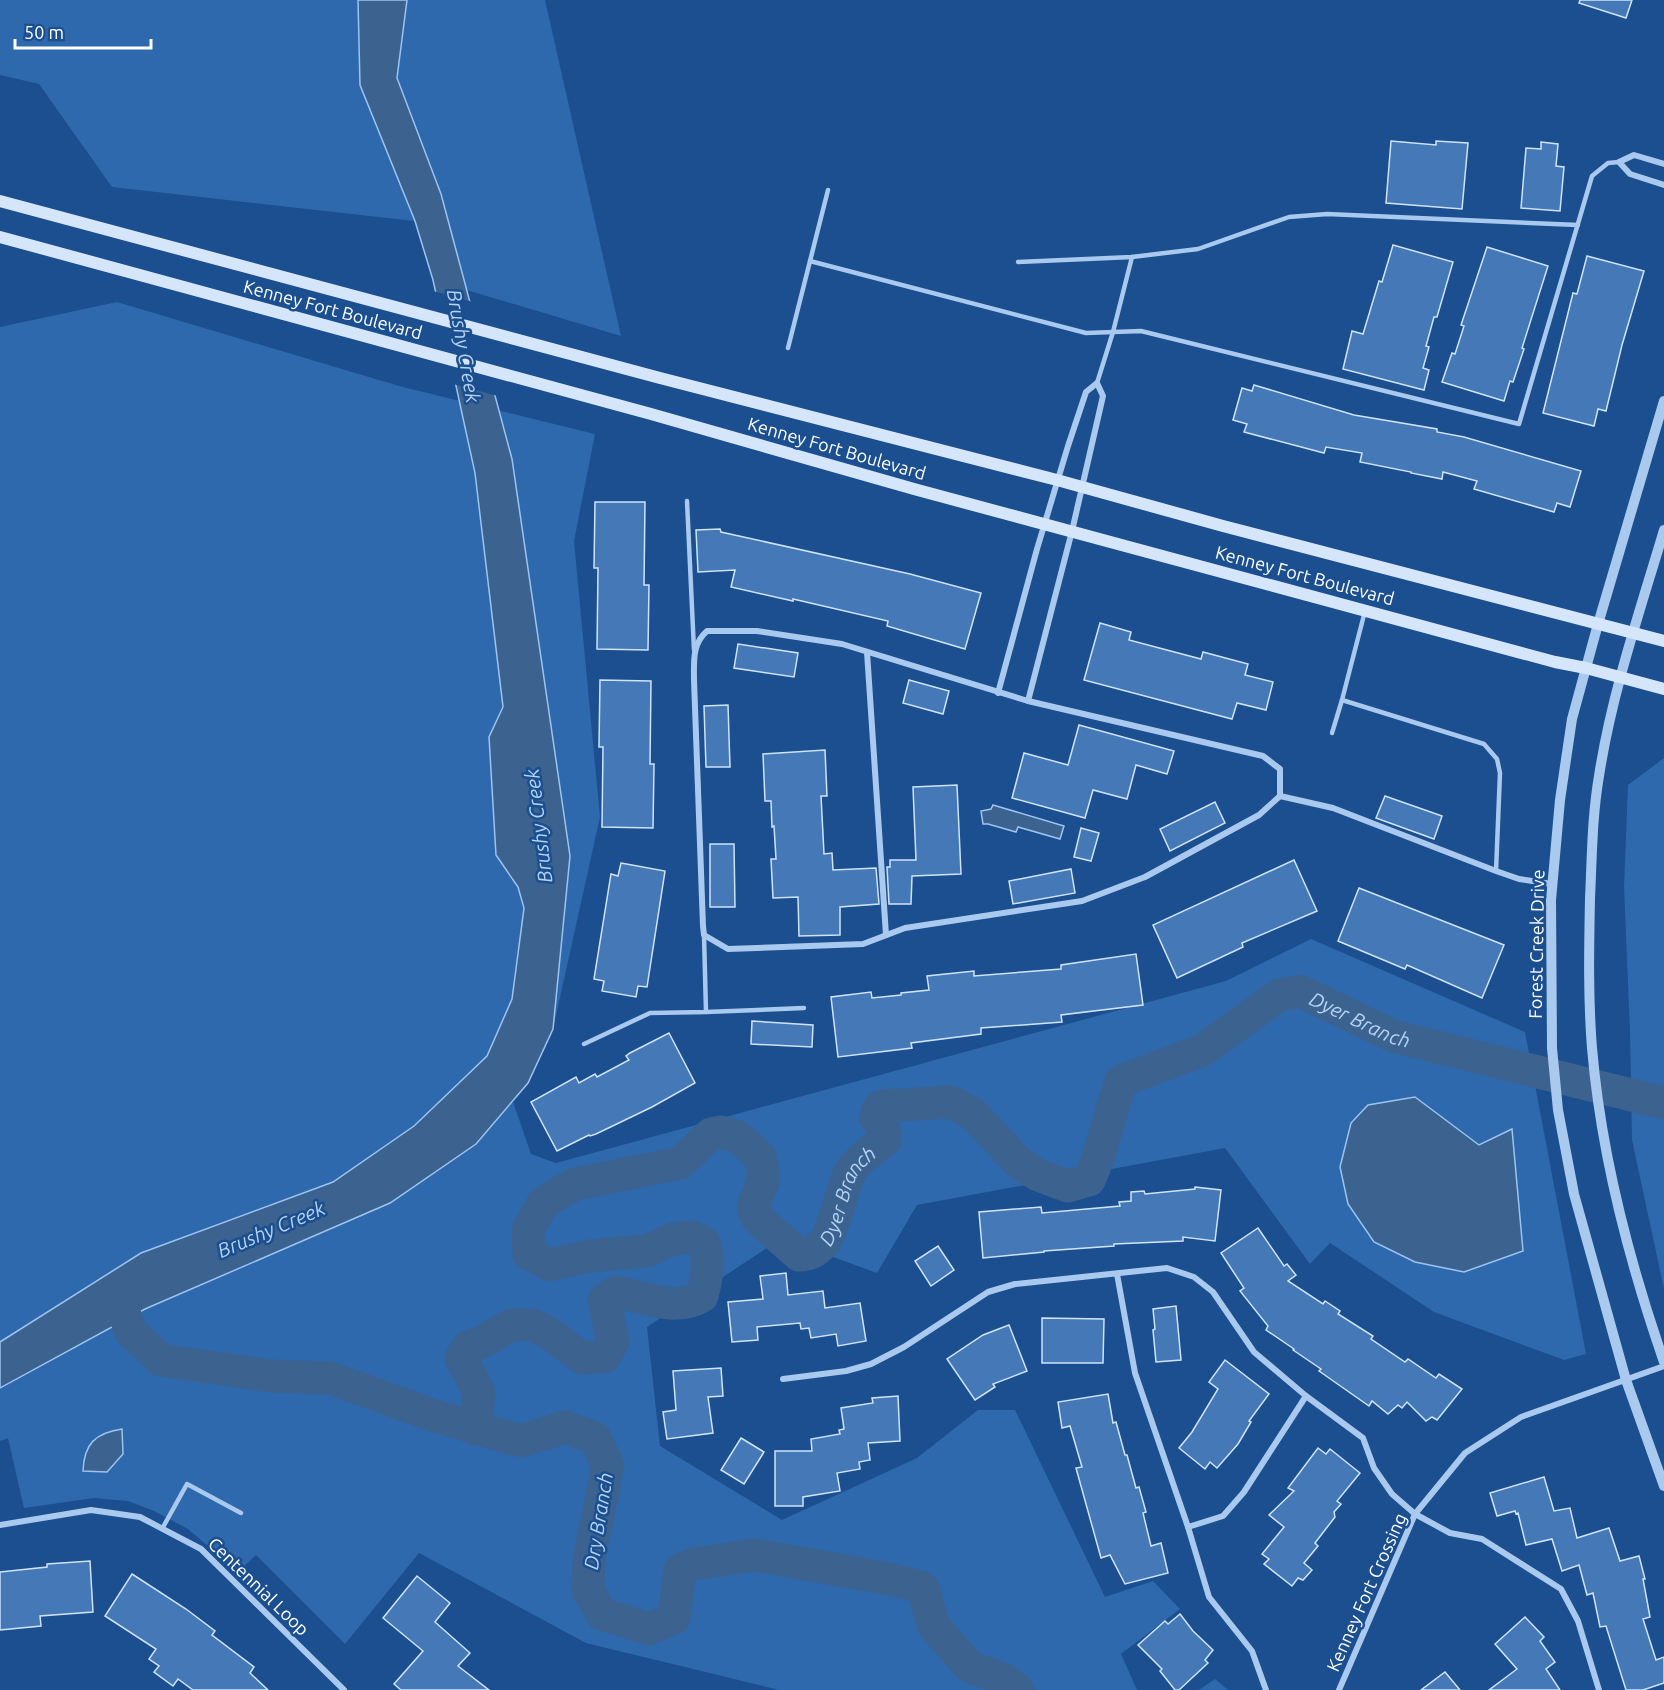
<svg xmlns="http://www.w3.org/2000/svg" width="1664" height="1690" font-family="Ubuntu,sans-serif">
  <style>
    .green { fill: #2e69ad; fill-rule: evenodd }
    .water { fill: #3c6290; stroke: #9cc4f0; stroke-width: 1.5 }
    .pier { fill: #1b4f8f }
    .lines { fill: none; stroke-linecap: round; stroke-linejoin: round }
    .river { stroke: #3c6290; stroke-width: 33 }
    .building { fill: #4478b7; stroke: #cfe3fa; stroke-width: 1.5 }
    .service { stroke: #a9c9ee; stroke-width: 4.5 }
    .minor { stroke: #a9c9ee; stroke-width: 6 }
    .tertiary { stroke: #a9c9ee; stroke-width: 10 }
    .secondary { stroke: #d6e6fa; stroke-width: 12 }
    .labels { text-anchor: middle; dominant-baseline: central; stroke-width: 5; stroke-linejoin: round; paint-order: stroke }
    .street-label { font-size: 18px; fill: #fff; stroke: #1b4f8f }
    .water-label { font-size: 20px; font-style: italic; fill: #b5d3f5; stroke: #1b4f8f }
  </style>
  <rect width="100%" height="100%" fill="#1b4f8f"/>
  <!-- green -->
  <g class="green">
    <polygon points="0,0 545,0 621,336 433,280 414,221 112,187 39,84 0,75"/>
    <path d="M117,302l282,84 196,48 -21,107 26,276 -47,212 -43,64 21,61 25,9 670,-182 85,-42 214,93 61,322 -22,6 -130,-48 -104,-69 -20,21 -85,-116 -308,57 -40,68 -58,-21 -49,-6 -123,81 13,119 122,74 135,-62 61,-48h37l90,187 48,-16 27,28 -59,45 16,36h-358l-193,-47 -167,-90 -74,91 -89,-89 -18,17 -50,-43 -34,-18 -26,-10 -34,-3 -70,10 -16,-70 -8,3v-1114zM1512,1129l11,122 -19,6 -42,-124 17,13z"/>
    <polygon points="1664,758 1664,1289 1632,1140 1630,1031 1624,887 1628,785"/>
    <polygon points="1215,1679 1228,1690 1199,1690"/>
  </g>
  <!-- water -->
  <g class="water">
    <polygon points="358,0 407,0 397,78 441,194 512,459 570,856 553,1029 528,1083 476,1144 390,1203 145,1309 0,1388 0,1342 141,1253 333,1182 414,1126 487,1056 512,999 524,908 518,887 496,855 489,737 503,707 475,473 433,280 415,221 360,85"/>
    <polygon points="993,805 1064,826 1060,839 1018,827 1016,832 988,824 983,824 981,811 991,809"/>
    <polygon points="1415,1097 1479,1145 1512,1129 1523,1251 1464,1272 1415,1262 1374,1242 1348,1204 1340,1167 1351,1123 1368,1105"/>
    <path d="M122,1429l1,25 -16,18 -24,-1c1,-27 12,-38 39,-42z"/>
  </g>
  <!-- pier -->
  <polygon class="pier" points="433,291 473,302 498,396 453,384"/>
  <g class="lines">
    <!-- river -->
    <g class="river">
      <polyline points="117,1293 131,1332 161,1360 270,1376 330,1378 438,1417 521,1441 565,1427 595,1438 608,1466 589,1559 588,1591 602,1614 649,1629 674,1618 680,1570 693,1564 755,1555 895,1580 923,1588 934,1627 970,1667 1003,1679 1018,1690"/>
      <path id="s1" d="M476,1429l3,-37 -18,-34 7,-11 16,-6 27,-16h22l19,10 30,23 22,-1 9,-15 -9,-42 12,-8c26,5 62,20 86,4 5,-19 7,-33 3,-52l-12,-7 -20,2 -26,12 -58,5 -39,9 -21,-11 -1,-24 15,-27 32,-19 105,-21 31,-29 10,-2 17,5 22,20 3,13v11l-10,26 4,11 42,37c40,0 36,-63 54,-87 8,-11 22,-19 32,-28l-1,-12 -9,-11 6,-11 70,-4 22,12 46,49 19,12 30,11 21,-6c15,-31 20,-66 32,-99l82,-31 76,-55 21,-4 93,45 271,67"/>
    </g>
  </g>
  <!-- building -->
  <g class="building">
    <polygon points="1580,0 1632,0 1626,18 1579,3"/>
    <polygon points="1391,141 1436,145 1436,141 1468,143 1462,209 1386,203"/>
    <polygon points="1541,142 1558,144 1556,166 1564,167 1560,211 1521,208 1526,148 1541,149"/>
    <polygon points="1393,245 1453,262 1437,317 1434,317 1426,346 1429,347 1423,368 1429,370 1424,390 1343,369 1352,331 1363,334 1379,281 1382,282"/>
    <polygon points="1487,247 1548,266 1522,348 1524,349 1513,382 1510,381 1504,401 1442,382 1452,353 1455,354 1464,326 1461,325"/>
    <polygon points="1587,256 1644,271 1622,345 1606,411 1598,409 1594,426 1543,413 1573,293 1577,294"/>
    <polygon points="1254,385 1354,415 1437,429 1437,432 1464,437 1581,471 1570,507 1557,503 1554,512 1474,489 1477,481 1443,472 1442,479 1411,473 1411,472 1360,462 1362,453 1326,447 1324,453 1244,432 1247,424 1233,420 1242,388 1252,391"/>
    <polygon points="595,502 645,502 644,585 649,585 648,650 597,649 598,568 594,568"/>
    <polygon points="720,529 721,532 910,574 981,593 965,649 887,626 888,621 793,599 793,601 731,587 735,570 698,572 696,530"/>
    <polygon points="1100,623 1131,632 1129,640 1201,659 1203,652 1248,664 1245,675 1273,682 1266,710 1237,703 1232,719 1084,680"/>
    <polygon points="738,644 798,653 794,677 734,668"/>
    <polygon points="600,680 651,681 650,764 654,764 653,828 602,827 603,747 599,747"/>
    <polygon points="909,680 949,691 943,714 903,703"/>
    <polygon points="728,705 730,767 706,767 704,706"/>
    <polygon points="1079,725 1174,751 1167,774 1136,765 1127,799 1093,790 1085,818 1012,798 1024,753 1068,765"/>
    <polygon points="825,750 827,796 821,796 824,854 832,853 833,870 876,868 879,904 840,907 840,935 799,936 798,897 773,898 771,859 776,859 774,826 772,827 771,801 765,801 763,754"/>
    <polygon points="957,785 961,874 912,876 911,904 889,904 887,867 890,867 890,860 916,860 913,787"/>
    <polygon points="1385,796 1442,816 1434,839 1376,818"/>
    <polygon points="1215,802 1225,823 1170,851 1160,829"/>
    <polygon points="1081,828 1099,833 1091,861 1074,857"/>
    <polygon points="710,844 734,844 735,907 710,907"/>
    <polygon points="1294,860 1317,911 1242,943 1243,947 1177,978 1153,925"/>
    <polygon points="621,863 665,871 647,987 638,986 636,997 602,991 604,981 594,979 611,874 618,876"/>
    <polygon points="1071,869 1075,893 1013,904 1009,881"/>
    <polygon points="1359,888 1504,945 1482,998 1407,965 1405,969 1338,941"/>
    <polygon points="1136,954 1143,1005 1061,1015 1062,1022 981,1028 981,1034 911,1043 912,1048 838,1057 831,997 871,992 872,998 901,995 901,993 929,990 927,976 974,971 974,976 1061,969 1061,965"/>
    <polygon points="752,1021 813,1025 812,1047 751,1044"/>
    <polygon points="669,1033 695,1083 652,1107 596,1134 590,1136 589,1135 557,1151 531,1102 576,1077 579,1083 595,1074 597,1077 629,1060 626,1056 630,1053"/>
    <polygon points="1195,1187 1221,1190 1215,1241 1183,1237 1183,1241 1114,1244 1114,1246 1044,1251 1044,1252 983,1258 979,1212 1041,1207 1042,1213 1120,1206 1119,1202 1131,1201 1131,1192 1144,1191 1145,1194 1195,1189"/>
    <polygon points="1258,1228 1284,1266 1287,1264 1296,1275 1288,1281 1323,1304 1325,1301 1340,1311 1338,1314 1373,1336 1371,1339 1405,1362 1408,1359 1436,1378 1439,1374 1462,1389 1437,1420 1432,1417 1426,1421 1407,1402 1402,1408 1398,1405 1388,1414 1372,1401 1369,1406 1319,1371 1321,1369 1293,1350 1294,1349 1266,1330 1268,1326 1240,1291 1244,1288 1221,1253"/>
    <polygon points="938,1246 954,1270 931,1286 915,1261"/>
    <polygon points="786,1273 788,1295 823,1291 825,1308 860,1303 866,1341 838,1346 836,1334 811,1338 809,1328 801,1329 800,1323 757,1327 758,1340 732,1342 728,1302 763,1299 760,1276"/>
    <polygon points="1176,1306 1181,1360 1156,1362 1153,1330 1155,1329 1153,1309"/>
    <polygon points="1042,1318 1104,1319 1103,1363 1042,1363"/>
    <polygon points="1009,1325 1027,1371 993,1384 995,1387 975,1400 947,1359 983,1335"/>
    <polygon points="1225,1360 1269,1394 1249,1421 1251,1422 1238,1444 1217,1468 1210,1462 1205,1469 1179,1448 1192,1432 1218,1389 1209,1382"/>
    <polygon points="721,1368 723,1396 708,1397 713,1433 667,1439 663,1412 676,1410 673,1371"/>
    <polygon points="1108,1394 1113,1423 1116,1422 1125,1455 1127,1455 1136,1488 1139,1487 1146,1512 1143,1513 1151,1546 1161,1543 1168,1573 1125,1584 1110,1555 1101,1558 1076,1468 1082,1467 1070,1426 1062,1428 1058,1402"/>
    <polygon points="898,1396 900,1441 868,1443 870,1460 859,1462 860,1469 837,1473 840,1491 803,1497 803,1506 775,1506 775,1451 812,1451 811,1439 840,1434 839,1430 844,1429 841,1408 873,1403 872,1398"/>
    <polygon points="741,1438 764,1452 744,1484 721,1470"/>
    <polygon points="1318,1448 1326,1454 1330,1449 1360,1473 1337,1501 1341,1504 1334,1512 1335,1517 1315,1543 1318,1546 1304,1563 1312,1570 1303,1580 1298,1578 1292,1586 1264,1564 1269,1559 1262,1554 1284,1527 1269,1515 1294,1491 1288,1488"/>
    <polygon points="1544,1477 1554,1511 1570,1508 1577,1538 1609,1528 1620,1561 1639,1556 1645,1579 1643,1579 1650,1617 1643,1619 1656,1660 1664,1657 1664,1683 1643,1690 1626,1690 1606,1626 1600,1627 1593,1593 1587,1595 1579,1565 1562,1571 1552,1539 1526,1545 1518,1513 1516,1514 1515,1511 1497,1516 1490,1493"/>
    <polygon points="90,1561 93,1612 40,1616 41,1626 0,1630 0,1572 47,1567 47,1564"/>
    <polygon points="132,1574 186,1609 215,1631 212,1635 254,1667 250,1673 268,1690 193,1690 178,1679 173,1686 154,1672 159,1666 149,1659 156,1649 105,1616"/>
    <polygon points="417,1576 450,1603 435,1622 470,1653 458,1666 489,1690 401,1690 394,1684 423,1651 383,1618"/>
    <polygon points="1180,1614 1193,1631 1213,1650 1205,1660 1208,1663 1179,1690 1175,1690 1160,1671 1162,1669 1138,1645 1165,1621 1168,1624"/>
    <polygon points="1525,1617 1544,1637 1540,1641 1555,1662 1546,1669 1560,1690 1489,1690 1517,1669 1495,1644"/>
    <polygon points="1445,1672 1460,1690 1421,1690"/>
  </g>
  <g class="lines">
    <!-- service -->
    <g class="service">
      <polyline points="810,261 1086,333 1141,331 1519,424 1592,176 1608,163 1619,162"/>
      <polyline points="1018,262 1132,257 1198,249 1289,217 1327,214 1578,225"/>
      <polyline points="788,348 828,190"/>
      <polyline points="1097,383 1113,332 1132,257"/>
      <polyline points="687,501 694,650"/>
      <polyline points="1365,611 1342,700 1484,744 1497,759 1500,773 1496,871"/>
      <polyline points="1332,733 1342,700"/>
      <polyline points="706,1012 804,1008"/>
      <polyline points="584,1044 650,1013 706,1012 704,935"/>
      <polyline points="162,1529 187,1484 241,1513"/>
    </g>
    <!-- minor -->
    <g class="minor">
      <polyline points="1664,164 1634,155 1619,162 1630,174 1664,185"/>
      <path d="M707,631h50l85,13 186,57 235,55 17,13v27l-21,19 -114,62 -63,24 -177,27 -42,16 -135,5 -24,-14 -1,-9 -9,-246c0,-19 -2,-36 13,-49z"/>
      <polyline points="867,652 886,935"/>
      <polyline points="998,693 1037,549 1068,446 1086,392 1097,383 1103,396 1072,531 1028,701"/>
      <polyline points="1280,796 1333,808 1496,871 1519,879 1552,884"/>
      <polyline points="1117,1274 1135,1373 1188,1527 1209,1597 1252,1651 1266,1690"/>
      <polyline points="783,1379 846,1371 871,1364 904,1347 988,1292 1015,1284 1167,1268 1194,1277 1213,1292 1254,1352 1306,1396 1363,1438 1374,1468 1392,1494 1415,1514 1450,1533 1482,1539 1561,1589 1578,1621 1599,1690"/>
      <polyline points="0,1525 91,1510 140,1517 201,1549 344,1690"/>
      <polyline points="1188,1527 1223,1516 1244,1492 1306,1396"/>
      <polyline points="1339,1690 1415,1514 1465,1453 1521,1417 1664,1366"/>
    </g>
    <!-- tertiary -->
    <g class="tertiary">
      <polyline points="1664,401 1598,624 1572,719 1560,800 1551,900 1552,1048 1558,1110 1574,1194 1626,1380 1664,1486"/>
      <path d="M1664,530c-24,81 -52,162 -65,246 -7,41 -7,81 -9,122 -1,50 -2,100 2,150 9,107 37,213 72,314"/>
    </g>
    <!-- secondary -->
    <g class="secondary">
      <polyline points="0,201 660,378 1057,480 1223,526 1664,641"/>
      <polyline points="0,237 651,414 914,489 1555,662 1586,668 1664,689"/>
    </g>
  </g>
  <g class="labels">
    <!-- street labels -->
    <g class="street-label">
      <text transform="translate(333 309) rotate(15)">Kenney Fort Boulevard</text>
      <text transform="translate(837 448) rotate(16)">Kenney Fort Boulevard</text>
      <text transform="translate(1305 575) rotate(15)">Kenney Fort Boulevard</text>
      <text transform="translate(1536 944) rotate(-89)">Forest Creek Drive</text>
      <text transform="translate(259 1586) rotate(44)">Centennial Loop</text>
      <text transform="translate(1366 1592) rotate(-66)">Kenney Fort Crossing</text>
    </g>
    <!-- water labels -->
    <g class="water-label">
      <text transform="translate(464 346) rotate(80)">Brushy Creek</text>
      <text transform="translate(538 826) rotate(-97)">Brushy Creek</text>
      <text stroke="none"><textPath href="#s1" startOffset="1863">Dyer Branch</textPath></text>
      <text stroke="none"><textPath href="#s1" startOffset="1142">Dyer Branch</textPath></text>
      <text transform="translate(271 1229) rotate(-23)">Brushy Creek</text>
      <text transform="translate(598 1521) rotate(-81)">Dry Branch</text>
    </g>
  </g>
  <!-- scale -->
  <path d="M15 39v9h136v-9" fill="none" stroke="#ffffff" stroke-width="3"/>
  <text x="24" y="39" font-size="18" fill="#ffffff" stroke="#1b4f8f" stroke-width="4.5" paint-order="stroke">50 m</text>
</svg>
